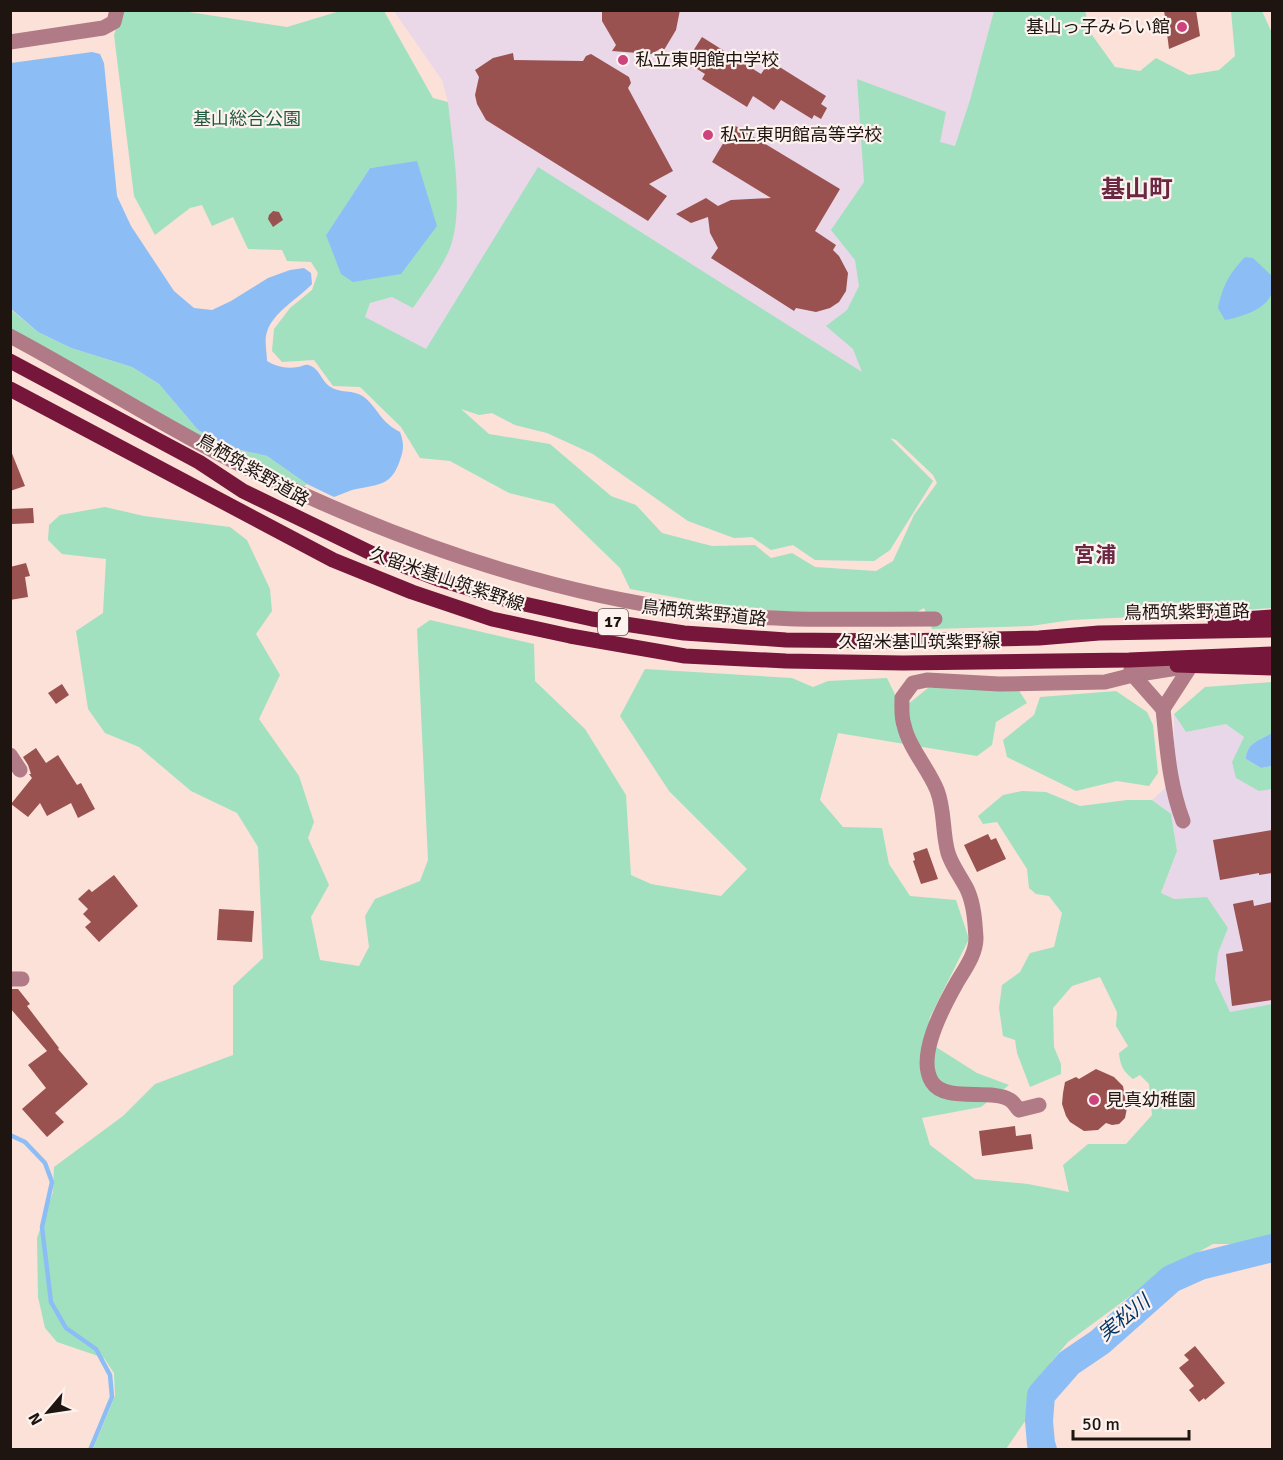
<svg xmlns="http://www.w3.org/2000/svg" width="1283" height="1460" font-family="Signika,'Noto Sans JP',sans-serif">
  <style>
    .commercial { fill: #e8d7e9 }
    .education { fill: #ead7e7 }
    .green { fill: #a1e1c0; fill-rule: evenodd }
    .water { fill: #8cbef5 }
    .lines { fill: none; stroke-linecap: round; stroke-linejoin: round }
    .stream { stroke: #8cbef5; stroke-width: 4.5 }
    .river { stroke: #8cbef5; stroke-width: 28 }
    .building { fill: #995250 }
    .street { stroke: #b07a87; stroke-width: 15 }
    .primary { stroke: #75163a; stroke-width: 15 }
    .poi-dot { fill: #cc437e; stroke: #fdf2ee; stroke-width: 2 }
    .labels { text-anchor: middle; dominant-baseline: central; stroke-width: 4.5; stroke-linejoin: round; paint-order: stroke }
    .shield { fill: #fdf2ee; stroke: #615753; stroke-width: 1.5 }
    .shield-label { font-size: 16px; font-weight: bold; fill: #1e1511 }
    .poi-label { font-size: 18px; fill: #1e1511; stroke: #fdf2ee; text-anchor: start }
    .park-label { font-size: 18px; fill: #1f5a40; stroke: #fdf2ee }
    .street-label { font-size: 18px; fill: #1e1511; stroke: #fdf2ee }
    .water-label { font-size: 20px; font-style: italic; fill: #003666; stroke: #fdf2ee }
    .quarter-label { font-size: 21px; font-weight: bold; fill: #6a2843; stroke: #fdf2ee }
    .district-label { font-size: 24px; font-weight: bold; fill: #6a2843; stroke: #fdf2ee }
  </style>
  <rect width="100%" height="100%" fill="#fbe1d7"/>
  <!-- commercial -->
  <polygon class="commercial" points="1174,714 1186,732 1226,724 1245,737 1233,762 1259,790 1272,789 1272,1004 1230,1012 1215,980 1218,953 1228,928 1207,897 1174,899 1161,894 1177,851 1171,814 1152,800 1173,781"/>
  <!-- education -->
  <polygon class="education" points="394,11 1017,11 888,437 933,481 890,550 874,561 815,560 793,545 771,550 752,537 734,538 688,521 593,454 547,433 515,425 492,413 479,415 365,317 370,303 392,297 414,308 448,102 442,80"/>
  <!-- green -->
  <g class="green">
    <path d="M122,11h60l105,16 53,-16h44l49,87 15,4c4,41 16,104 3,143 -5,17 -27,47 -38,63l-21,-11 -22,6 -5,14 61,32 112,-182 324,205 -9,-23 -27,-23 21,-16 12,-24 -4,-26 -24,-30 33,-48 -7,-103 89,33 -6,30 15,4 15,-46 24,-89h91l7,24 23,32 25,4 16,-13 33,17 30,-5 16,-14 -4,-45h31l10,22v575l-118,8 -83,4 -40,6 -99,3 -8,-21 -14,8 -101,-2 -92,-9 -87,-16 -10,-21 -66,-64 -45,-11 -59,-32 -30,-3 -19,-31 -41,-40 -27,-1 -19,-26 -32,2 -10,-11 2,-22 16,-21 22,-18 6,-17 -7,-11 -24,-1 -5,-11 -34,-1 -15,-32 -21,9 -10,-21 -12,3 -35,27 -21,-39 -20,-161zM416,162l-90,73 44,-67zM461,409l18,6 13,-2 23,12 32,8 46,21 95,67 46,17 18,-1 19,13 22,-5 22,15 59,1 16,-11 43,-69 -43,-43 6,2 37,35 4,8 -23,32 -21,46 -17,10 -61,-4 -23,-14 -21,5 -16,-13 -43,1 -50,-13 -26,-28 -25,-9 -61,-52 -61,-10z"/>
    <polygon points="10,309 38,332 71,348 132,367 159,384 198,430 227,447 267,456 307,484 294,495 11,344"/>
    <path d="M105,507l39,9 86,11 17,13 23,49 2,22 -16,23 24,41 -21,44 40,57 15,46 -6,16 21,47 -18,32 9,43 39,6 10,-19 -4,-31 10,-17 45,-18 8,-21 -11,-231 13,-9 104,24 1,37 50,48 41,66 5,80 20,9 70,12 26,-27 -78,-78 -49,-75 25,-47 147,9 21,9 15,-6 59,-3 15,31 26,-21 90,1 9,14 -31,19 -4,23 -15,11 -139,-23 -18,67 23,27 39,1 7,36 21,32 46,4 13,39 -39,78 -5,23 52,33 32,12 -28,22 -59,11 8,27 45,34 53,5 41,8 -6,-27 25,-21h38l26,-29 -3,-31 -9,-9 -7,4c-9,-7 -13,-13 -14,-26l9,-7 -12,-20 1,-14 -17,-35 -28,9 -19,22 1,39 7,17v10l-31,13 -13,-34 -2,-13 -12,-4 -4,-28 3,-23 18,-13 10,-19 24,-6 8,-34 -13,-17 -13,-2 -7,-6 -2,-19 -30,-47 -14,2 -5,-8 25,-21 19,-4 24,1 34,14 47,-6h25l19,14 6,37 -16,42 13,6 33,-2 21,31 -10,25 -3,27 15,32 42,-8v235l-14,5h-45l-49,27 -96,71 -17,20 -17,46 -28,41h-913l22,-53 -1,-23 -10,-15 -47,-16 -12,-14 -7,-31 -1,-59 16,-46 1,-25 69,-51 32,-32 78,-29v-69l30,-28 -5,-111 -21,-34 -46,-22 -52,-44 -34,-14 -17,-24 -12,-78 27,-18 3,-54 -44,-5 -14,-14 1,-15 11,-10z"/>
    <path d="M1272,682v51c-12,7 -26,10 -26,26l15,9 11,-2v23l-13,2 -23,-13 -4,-16 12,-25 -18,-13 -40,8 -12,-18 31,-27z"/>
    <polygon points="1116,691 1147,712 1153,725 1158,773 1149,786 1117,781 1076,791 1007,757 1003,740 1034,715 1040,697"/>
  </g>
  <!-- water -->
  <g class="water">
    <path d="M92,52l8,2 4,9 13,133 14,30 43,65 20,17 18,2 19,-9 37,-23 22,-8 14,-2 7,5 1,11c-14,15 -39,28 -45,48 -3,8 0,21 0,29 10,6 19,8 31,6 5,-1 8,-4 13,-1 8,3 11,15 18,20 11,8 24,3 35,11 14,11 16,25 36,35 4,11 4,17 0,28 -9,28 -24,24 -48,30 -6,2 -12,5 -18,7l-27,-13 -40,-28 -40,-9 -29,-17 -39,-46 -27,-17 -61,-19 -33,-16 -27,-23v-246z"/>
    <polygon points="417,161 437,226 401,274 353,282 341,274 326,235 370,168"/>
    <path d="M1245,257l8,1 19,18c0,5 1,10 0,15 -3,18 -31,26 -47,29l-7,-12c5,-23 11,-34 27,-51z"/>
    <path d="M1272,733v33l-11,2 -15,-9c0,-16 14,-19 26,-26z"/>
  </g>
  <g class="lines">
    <!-- stream -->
    <polyline class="stream" points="10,1135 25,1142 45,1163 52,1182 42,1227 51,1302 66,1328 96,1349 110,1375 112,1397 90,1450"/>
    <!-- river -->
    <polyline class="river" points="1043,1450 1041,1444 1039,1421 1041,1395 1069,1363 1100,1342 1171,1279 1200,1266 1272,1248"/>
  </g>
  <!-- building -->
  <g class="building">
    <polygon points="602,10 680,10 676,30 664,50 662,48 651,54 612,51 616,45 602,21"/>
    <polygon points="1164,10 1196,10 1200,36 1169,49"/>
    <polygon points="702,37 761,74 770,61 826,96 821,104 827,108 821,119 814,115 812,119 781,100 774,110 753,96 747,107 702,79 705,74 686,62"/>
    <polygon points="513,53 514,60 583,61 586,56 591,54 629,77 631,83 628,88 673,171 649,184 667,196 648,221 486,120 477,104 475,95 479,77 475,70 493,58"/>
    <polygon points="734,125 840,189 815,231 836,245 833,250 839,256 848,273 846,291 839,302 830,308 816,312 796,308 794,311 711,258 718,248 710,233 708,217 691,223 676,214 706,198 718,206 731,200 771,198 712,162"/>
    <polygon points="273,211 279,212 283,220 273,227 268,219 269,215"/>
    <polygon points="11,451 25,486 10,491 10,452"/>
    <polygon points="33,508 34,523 12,524 11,509"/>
    <polygon points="26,563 30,576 25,577 28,597 10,600 10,567"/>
    <polygon points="62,684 69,695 56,704 48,693"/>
    <polygon points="36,748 46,763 58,755 77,785 81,783 95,809 78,818 71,803 47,816 40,803 28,817 11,804 32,778 29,774 31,774 28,765 23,757"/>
    <polygon points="1272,830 1272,873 1259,875 1259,873 1220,880 1213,840"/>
    <polygon points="988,834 991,840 996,838 1006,859 977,872 964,845"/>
    <polygon points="927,848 938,879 921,884 913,861 915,860 913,853"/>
    <polygon points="114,875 138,906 99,942 85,927 91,922 83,914 88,909 78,899 89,889 92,892"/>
    <polygon points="1253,900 1254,906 1272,902 1272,1000 1232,1006 1226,954 1243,951 1233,904"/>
    <polygon points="219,909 254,911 252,942 217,940"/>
    <polygon points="10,989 18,989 30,1004 27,1006 59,1048 58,1049 88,1084 55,1113 64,1122 47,1137 22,1109 46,1088 28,1065 47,1051 10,1008"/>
    <polygon points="1096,1069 1114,1077 1123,1086 1127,1108 1125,1118 1119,1124 1112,1125 1106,1123 1098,1130 1084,1131 1070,1122 1066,1116 1062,1104 1063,1093 1065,1082 1076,1077 1079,1079"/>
    <polygon points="1015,1126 1016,1136 1031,1134 1033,1149 982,1156 979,1131"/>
    <polygon points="1195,1346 1225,1383 1205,1400 1204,1398 1199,1402 1189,1390 1194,1386 1179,1368 1189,1360 1184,1355"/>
  </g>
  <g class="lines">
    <!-- street -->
    <g class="street">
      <polyline points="10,42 103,28 114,22 117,10"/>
      <path d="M10,336c79,42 154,91 233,130 140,69 290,124 445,145 82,11 164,8 247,8"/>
      <polyline points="1131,669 1133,675 1163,709 1194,661"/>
      <path d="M1163,709c4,38 6,75 20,112"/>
      <polyline points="10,755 20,770"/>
      <polyline points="10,979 22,979"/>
      <path d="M1039,1105l-20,5c-3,-3 -5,-8 -9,-10 -19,-12 -65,3 -78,-18 -16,-25 11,-75 24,-98 8,-14 20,-29 20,-46 -1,-16 -2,-34 -9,-49 -6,-12 -15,-23 -19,-36 -6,-21 -3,-43 -11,-63 -9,-22 -28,-42 -33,-65 -3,-8 -2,-18 -2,-27l11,-15 14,-3 72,4 106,-2 28,-7 57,-9"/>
    </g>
    <!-- primary -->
    <g class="primary">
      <polyline points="10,361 199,462 243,491 373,554 438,579 511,601 592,619 684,633 786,640 899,641 1039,638 1099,633 1272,630"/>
      <polyline points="10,389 333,560 412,592 492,619 570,636 685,656 786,661 903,663 1129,660 1272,654"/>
      <polyline points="1215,621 1272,617"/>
      <polyline points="1177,665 1272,668"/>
    </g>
  </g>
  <!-- markers -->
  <g class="poi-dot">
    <circle cx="1182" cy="27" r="6"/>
    <circle cx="623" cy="60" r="6"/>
    <circle cx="708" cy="135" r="6"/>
    <circle cx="1094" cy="1100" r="6"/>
  </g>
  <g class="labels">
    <!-- shield labels -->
    <rect class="shield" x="598" y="609" width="30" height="26" rx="4.5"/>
    <g class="shield-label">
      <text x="613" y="622">17</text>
    </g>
    <!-- poi labels -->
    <g class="poi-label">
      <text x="1170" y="27" text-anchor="end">基山っ子みらい館</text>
      <text x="635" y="60">私立東明館中学校</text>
      <text x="720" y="135">私立東明館高等学校</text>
      <text x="1106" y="1100">見真幼稚園</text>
    </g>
    <!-- park labels -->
    <g class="park-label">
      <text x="247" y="119">基山総合公園</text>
    </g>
    <!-- street labels -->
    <g class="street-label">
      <text transform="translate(253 470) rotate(30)">鳥栖筑紫野道路</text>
      <text transform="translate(447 579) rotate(19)">久留米基山筑紫野線</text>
      <text transform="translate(1187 612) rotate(-1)">鳥栖筑紫野道路</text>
      <text transform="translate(704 613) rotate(6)">鳥栖筑紫野道路</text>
      <text x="919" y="642">久留米基山筑紫野線</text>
    </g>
    <!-- water labels -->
    <g class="water-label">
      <text transform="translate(1124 1318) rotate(-39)">実松川</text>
    </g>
    <!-- quarter labels -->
    <g class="quarter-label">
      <text x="1095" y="555">宮浦</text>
    </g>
    <!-- district labels -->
    <g class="district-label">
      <text x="1137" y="189">基山町</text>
    </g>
  </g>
  <!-- border -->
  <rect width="1283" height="1460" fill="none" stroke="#1e1511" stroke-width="24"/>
  <!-- north arrow -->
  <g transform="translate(48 1412) rotate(241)" stroke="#fdf2ee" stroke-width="4.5" paint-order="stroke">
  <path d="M0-4.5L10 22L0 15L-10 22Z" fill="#1e1511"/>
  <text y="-9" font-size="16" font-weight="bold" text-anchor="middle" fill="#1e1511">N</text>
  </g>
  <!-- scale -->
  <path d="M1073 1430v9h116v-9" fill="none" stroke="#1e1511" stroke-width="3"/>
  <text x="1082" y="1430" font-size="18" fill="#1e1511" stroke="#fdf2ee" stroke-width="4.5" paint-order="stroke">50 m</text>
</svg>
